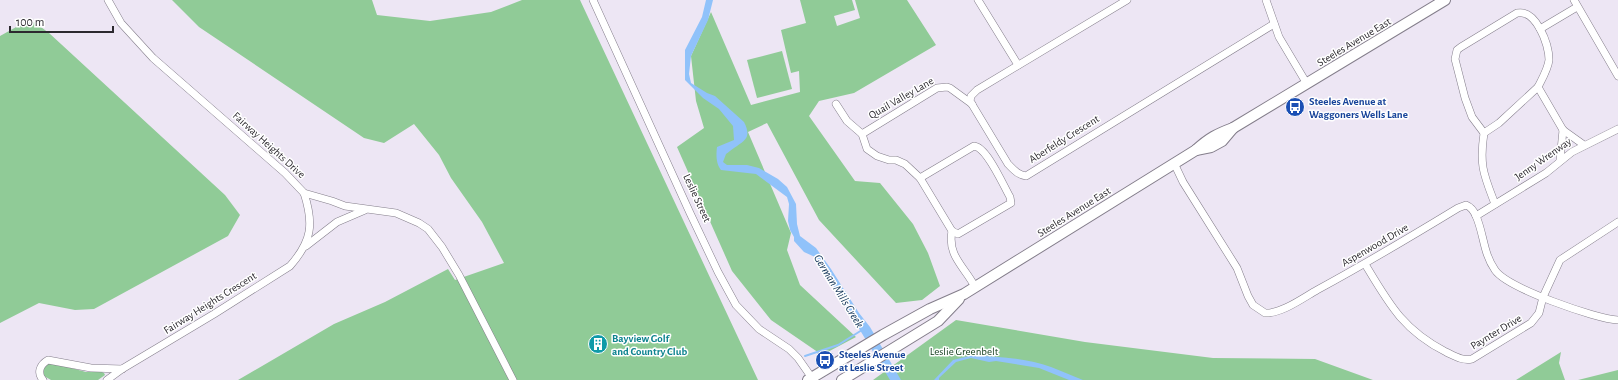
<svg xmlns="http://www.w3.org/2000/svg" width="1618" height="380" font-family="'Alegreya Sans',sans-serif">
  <style>
    .green { fill: #90cb97 }
    .water { fill: #90c2fa }
    .lines { fill: none; stroke-linecap: round; stroke-linejoin: round }
    .stream { stroke: #90c2fa; stroke-width: 2 }
    .street-casing { stroke: #847e8b; stroke-width: 8 }
    .secondary-casing { stroke: #847e8b; stroke-width: 12 }
    .street { stroke: #fff; stroke-width: 7 }
    .secondary { stroke: #fff; stroke-width: 10 }
    .labels { text-anchor: middle; dominant-baseline: central; stroke-width: 3; stroke-linejoin: round; paint-order: stroke }
    .street-label { font-size: 11px; fill: #2c292f; stroke: #fff }
    .transit-label { font-size: 11px; font-weight: bold; fill: #164399; stroke: #fff; text-anchor: start }
    .culture-label { font-size: 11px; font-weight: bold; fill: #0d838f; stroke: #fff; text-anchor: start }
    .park-label { font-size: 11px; fill: #0d3917; stroke: #fff }
    .water-label { font-size: 12px; font-style: italic; fill: #123458; stroke: #fff }
  </style>
  <rect width="100%" height="100%" fill="#ede6f4"/>
  <!-- green -->
  <g class="green">
    <polygon points="172,0 372,0 377,15 430,21 491,12 522,0 580,0 758,380 238,380 334,324 385,302 448,269 455,280 504,263 482,222 451,178 439,155 414,124 384,143 364,138 199,27"/>
    <polygon points="800,0 852,0 855,10 834,16 837,26 860,18 855,0 907,0 936,45 854,93 819,101 809,116 855,181 880,183 913,224 928,253 940,286 922,300 896,303 819,220 767,123 748,132 791,233 787,250 800,285 856,337 822,355 771,320 732,271 677,147 704,128 696,101 691,56 711,12 751,105 800,92 799,71 791,73 781,30 806,23"/>
    <polygon points="34,22 49,33 225,195 240,215 228,236 94,309 75,310 39,303 0,323 0,36 18,26"/>
    <polygon points="782,51 792,89 757,98 747,60"/>
    <polygon points="956,320 1085,342 1213,358 1315,359 1373,380 873,380"/>
    <polygon points="1561,352 1559,363 1565,380 1516,380"/>
    <polygon points="47,363 53,363 86,372 102,372 104,373 105,375 98,380 51,380 44,376 43,366"/>
    <polygon points="1618,370 1618,380 1578,380"/>
  </g>
  <!-- water -->
  <g class="water">
    <path d="M706,0h7l-5,20 -17,36 -2,18 2,9 16,10 8,3 29,26c8,16 1,18 -10,26 -3,2 -5,4 -8,6l-3,8 4,3h20l12,3 19,11 9,8 9,17 1,20 3,12 16,12 15,21 28,44 11,14 31,53h-11l-71,-118 -4,-5 -11,-5 -10,-11v-4l-4,-7 -2,-9 1,-17 -2,-7 -31,-23 -35,-4c-5,-6 -5,-15 -4,-23l17,-7 -1,-14 -14,-17 -16,-11 -18,-18v-30l17,-33z"/>
    <path d="M973,355c25,2 54,3 78,12 11,4 21,9 32,13h-14l-30,-12 -43,-7 -7,1 -18,-4 -15,4 -17,16v2h-5l19,-20z"/>
  </g>
  <g class="lines">
    <!-- stream -->
    <polyline class="stream" points="805,356 838,345 862,330"/>
    <defs>
      <g id="street">
        <polyline points="108,0 121,23 153,58 285,173 304,193 332,201 345,206 396,213 419,223 428,229 442,247 459,275 513,380"/>
        <polyline points="593,0 690,213 718,272 736,305 759,329 789,349 798,358 812,378"/>
        <polyline points="978,0 1018,65"/>
        <path d="M1127,0l-150,90 -6,6 -1,5 38,63c6,6 10,11 18,12l248,-152"/>
        <polyline points="1266,0 1279,37 1307,84"/>
        <polyline points="1574,0 1618,76"/>
        <polyline points="1540,29 1577,7"/>
        <path d="M836,104l11,17 15,13 5,15 10,7 12,4h7l9,4 15,14 32,53c-5,25 13,36 23,56"/>
        <polyline points="1484,133 1499,123 1538,87"/>
        <polyline points="862,134 937,88 947,87 950,88 972,104"/>
        <polyline points="1560,160 1563,130"/>
        <path d="M1174,163l9,19 54,86 11,28 5,9 12,8c16,1 38,-15 52,-23 48,-26 95,-54 141,-82l8,-3c5,2 8,6 10,11 8,18 7,37 19,54 12,18 101,49 123,50"/>
        <path d="M920,178l54,-32c13,1 29,39 36,51l1,6 -53,31 -6,-3"/>
        <path d="M1495,204c-11,-29 -16,-38 -11,-71l-12,-16 -7,-19 -10,-39 2,-9 4,-3 56,-34c19,-4 32,31 32,47 -1,9 -7,19 -11,27l25,43 21,15"/>
        <polyline points="1476,216 1546,173 1572,152 1618,129"/>
        <polyline points="306,246 337,222 365,210"/>
        <path d="M1365,264c24,40 38,66 81,88 9,4 16,9 26,7l59,-36 8,-10 4,-16 17,-37 58,-38"/>
        <path d="M43,380c-7,-8 -2,-16 5,-20l43,8 31,1"/>
        <path d="M107,380l15,-11 92,-55 76,-48c22,-25 24,-42 14,-73"/>
      </g>
      <g id="secondary">
        <polyline points="1196,150 1211,147 1222,141 1233,128"/>
        <path d="M808,380l75,-45 47,-26 34,-15 232,-144c13,-12 21,-16 37,-22l212,-128"/>
        <polyline points="842,380 938,321 959,299"/>
      </g>
    </defs>
    <!-- street casing -->
    <use href="#street" class="street-casing"/>
    <!-- secondary casing -->
    <use href="#secondary" class="secondary-casing"/>
    <!-- street -->
    <use href="#street" class="street"/>
    <!-- secondary -->
    <use href="#secondary" class="secondary"/>
  </g>
  <!-- icons -->
  <defs>
    <symbol id="bus-disc" viewBox="-11 -11 22 22"><circle r="9.5" fill="#1a4fb4" stroke="#fff"/><path d="M-5-6H5V4H4V6H2V4H-2V6H-4V4H-5ZM-3.5-4V0h7V-4ZM-3.5 1.2v1.5H-2V1.2ZM2 1.2v1.5H3.5V1.2Z" fill="#fff"/></symbol>
    <symbol id="building-disc" viewBox="-11 -11 22 22"><circle r="9.5" fill="#0f9aa8" stroke="#fff"/><path d="M-4-6H4V6H1V3H-1V6H-4ZM-2.5-4.3h1.7v1.8h-1.7ZM.8-4.3h1.7v1.8H.8ZM-2.5-1h1.7V.8h-1.7ZM.8-1h1.7V.8H.8Z" fill="#fff"/></symbol>
  </defs>
  <g fill-rule="evenodd">
    <use href="#bus-disc" x="1284" y="96" width="22" height="22"/>
    <use href="#building-disc" x="587" y="333" width="22" height="22"/>
    <use href="#bus-disc" x="814" y="349" width="22" height="22"/>
  </g>
  <g class="labels">
    <!-- street labels -->
    <g class="street-label">
      <text transform="translate(1354 42) rotate(-31)">Steeles Avenue East</text>
      <text transform="translate(901 98) rotate(-30)">Quail Valley Lane</text>
      <text transform="translate(1064 139) rotate(-32)">Aberfeldy Crescent</text>
      <text transform="translate(269 145) rotate(42)">Fairway Heights Drive</text>
      <text transform="translate(1543 159) rotate(-35)">Jenny Wrenway</text>
      <text transform="translate(697 198) rotate(65)">Leslie Street</text>
      <text transform="translate(1074 212) rotate(-32)">Steeles Avenue East</text>
      <text transform="translate(1375 245) rotate(-30)">Aspenwood Drive</text>
      <text transform="translate(210 303) rotate(-32)">Fairway Heights Crescent</text>
      <text transform="translate(1496 332) rotate(-31)">Paynter Drive</text>
    </g>
    <!-- transit labels -->
    <g class="transit-label">
      <text x="1309" y="101">Steeles Avenue at<tspan x="1309" dy="13">Waggoners Wells Lane</tspan></text>
      <text x="839" y="354">Steeles Avenue<tspan x="839" dy="13">at Leslie Street</tspan></text>
    </g>
    <!-- culture labels -->
    <g class="culture-label">
      <text x="612" y="338">Bayview Golf<tspan x="612" dy="13">and Country Club</tspan></text>
    </g>
    <!-- park labels -->
    <g class="park-label">
      <text x="964" y="351">Leslie Greenbelt</text>
    </g>
    <!-- water labels -->
    <g class="water-label">
      <text transform="translate(839 291) rotate(58)">German Mills Creek</text>
    </g>
  </g>
  <!-- scale -->
  <path d="M10 26v6h103v-6" fill="none" stroke="#2c292f" stroke-width="2"/>
  <text x="16" y="26" font-size="12" fill="#2c292f" stroke="#ffffff" stroke-width="3" paint-order="stroke">100 m</text>
</svg>
